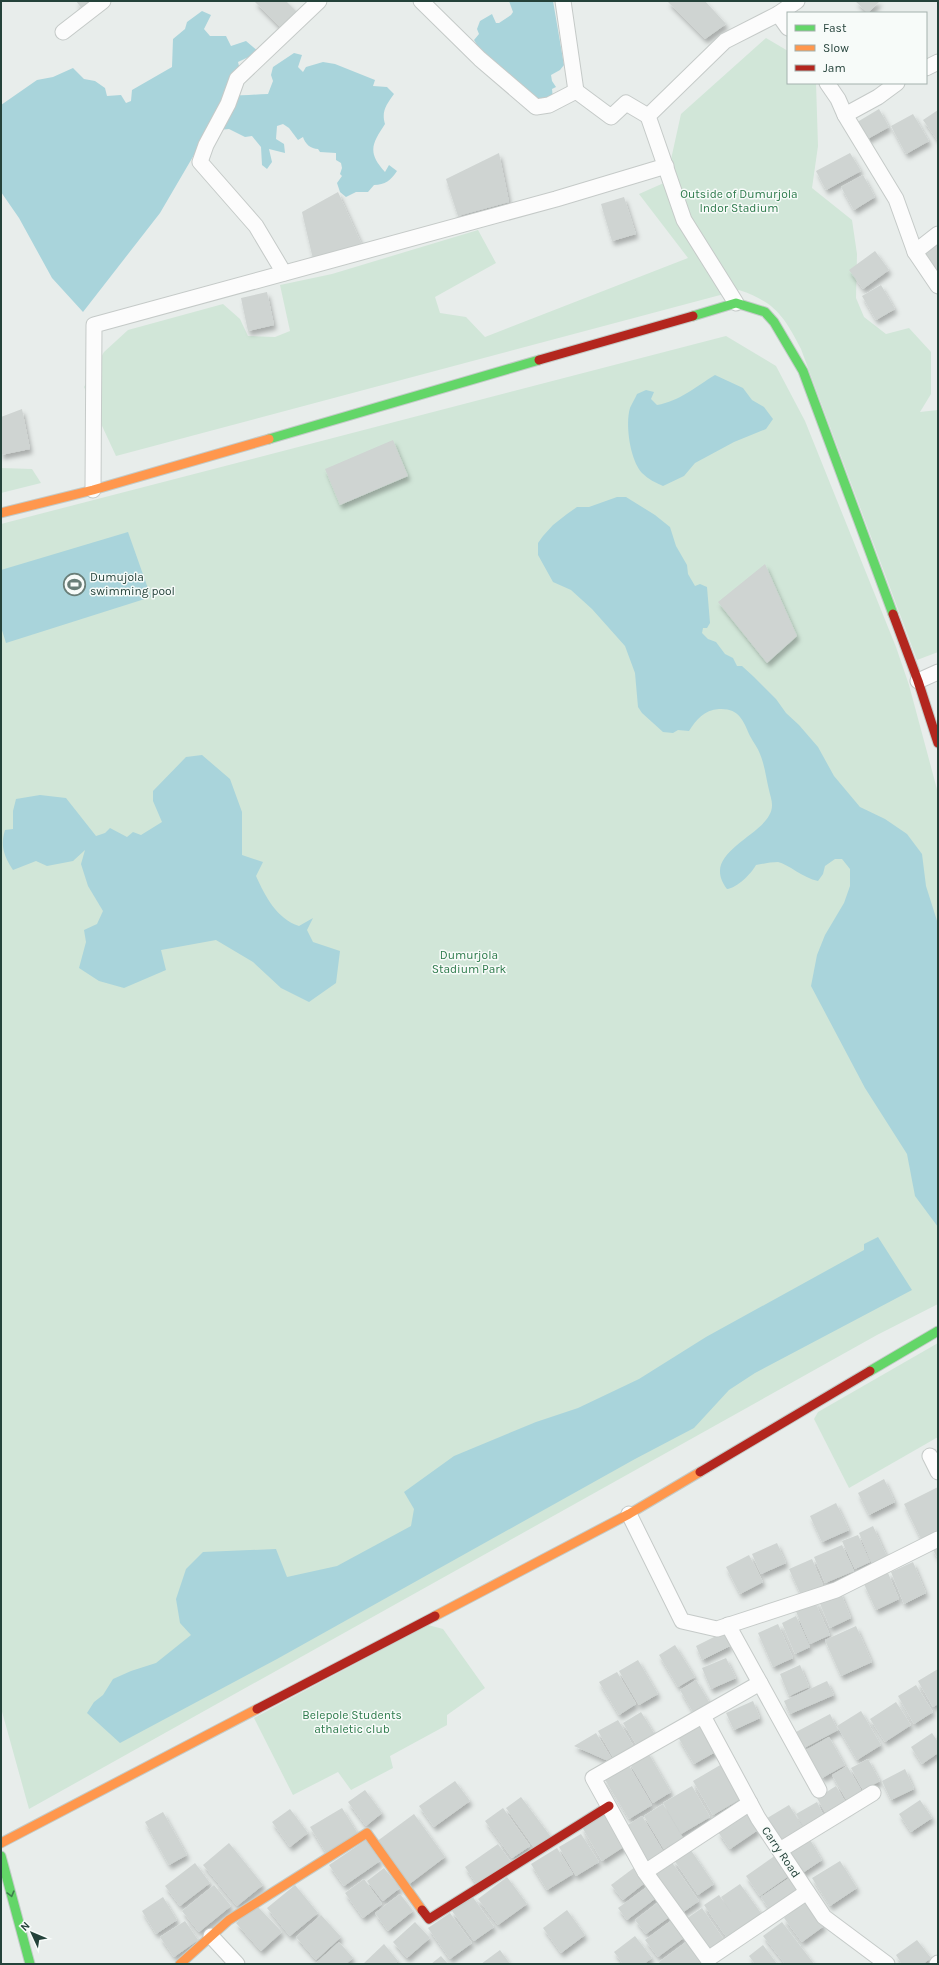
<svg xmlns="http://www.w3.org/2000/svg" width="939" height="1965" font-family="Karla,sans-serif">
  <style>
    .green { fill: #d1e6d8 }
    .water { fill: #a9d4db }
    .building { fill: #cfd4d2; filter: url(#shadow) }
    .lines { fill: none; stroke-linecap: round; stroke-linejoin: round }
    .street-casing { stroke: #c5cac8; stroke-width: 17 }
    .fast-casing { stroke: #c3cbc8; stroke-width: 11 }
    .slow-casing { stroke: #c3cbc8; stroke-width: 11 }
    .jam-casing { stroke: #c3cbc8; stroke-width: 11 }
    .street { stroke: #fcfcfc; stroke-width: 15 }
    .fast { stroke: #63d668; stroke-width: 9 }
    .slow { stroke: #ff974d; stroke-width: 9 }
    .jam { stroke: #b3261e; stroke-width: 9 }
    .oneway { stroke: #3d7d4c }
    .labels { text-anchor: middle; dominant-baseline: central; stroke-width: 3; stroke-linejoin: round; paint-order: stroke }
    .park-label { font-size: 12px; fill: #2d7a4b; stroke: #f7fbf9 }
    .poi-label { font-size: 12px; fill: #24423a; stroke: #f7fbf9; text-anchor: start }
    .street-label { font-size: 12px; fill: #24423a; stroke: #f7fbf9 }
  </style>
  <defs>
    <filter id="shadow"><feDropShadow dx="2.5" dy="4.5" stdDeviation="2" flood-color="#0004"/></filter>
  </defs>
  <rect width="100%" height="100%" fill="#e8edeb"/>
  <!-- green -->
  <g class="green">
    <path d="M766,38l22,13v32h28l2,63 -6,42 40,32 5,34 -1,44 8,19 22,17 23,-6 22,24v42l-11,18 18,-2v242l-21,8 -116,-311c-17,-33 -26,-47 -62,-59l-623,166 -32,-69 20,-35 24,-22 95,-26 17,15 8,17 27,1 15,-6 -10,-46 52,-11 146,-44 18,33 -61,34 5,16 26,4 19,20 203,-79 -49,-64 27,-12 15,-68z"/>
    <polygon points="726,336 776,366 805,421 896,647 909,685 938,793 938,1304 877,1335 29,1809 1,1708 1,524"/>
    <polygon points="1,468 32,469 41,483 1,493"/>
    <polygon points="938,1343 938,1437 849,1488 814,1419 818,1412"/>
    <polygon points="428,1625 443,1629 485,1688 447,1715 447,1725 390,1756 393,1768 351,1790 338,1772 293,1795 254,1718"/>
  </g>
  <!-- water -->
  <g class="water">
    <polygon points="509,1 553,1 564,65 560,70 551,75 552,81 556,87 552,89 553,99 545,101 535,99 476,48 477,45 474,40 479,34 477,29 480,21 492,14 496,23 499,23 511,15 513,12"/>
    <path d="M202,11l9,4 -7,14 6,7h16l5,10 15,-5 13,11 -21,10 1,4 4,3 -15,25c14,3 26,0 40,0l5,-13 -2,-6 2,-8 21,-14 8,2 -4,12 5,5 3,-5 17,-5 12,2 40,16 -2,6 14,1 7,7c-7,10 -13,17 -9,30 -13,20 -18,28 0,48l4,-7 8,6c-6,9 -12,14 -23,14l-6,7h-12l-10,5 -6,-5 -3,-9 5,-7 -2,-2 2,-6 -1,-5 -5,-3v-7l-16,-1 -2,-3c-7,0 -13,-5 -15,-12l-5,3 -9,-12 -6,-4 -6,2 -1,13 8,5 1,9 -16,-4 3,13 -5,7 -5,-4 -1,-18 -9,-11 -7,1 -16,-8 -21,2 -48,82 -77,99 -31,-34 -33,-60 -18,-26v-87l36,-25 16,-3 20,-9 11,11 11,2 10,7 2,8 14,-1 5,8 5,-2 1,-11 40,-23 1,-28 12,-10 2,-7z"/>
    <path d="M715,375l28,13 9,12 12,7 9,12 -7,10 -32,13 -39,21 -11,13 -21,10c-7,-3 -15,-7 -21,-13 -12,-13 -17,-49 -12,-65 2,-5 5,-9 7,-14l9,-4 8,2 -3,7 6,6c23,-4 38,-18 58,-30z"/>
    <path d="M617,497h9l29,18 15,12 6,19 11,19 1,9 7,12 5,-2 7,3 3,36 -3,5h-4l-1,5 6,6 8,3 9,12 8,4 4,8h5l12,11 22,22 10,14 13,12 19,22 16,29 26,31 25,12 22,15 15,20 4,32 12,38v303l-23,-31 -8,-42 -42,-66 -54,-102 6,-31 8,-20 19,-32 6,-17v-17l-8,-10h-7l-10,7 -2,8 -5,7c-15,-3 -30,-17 -40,-19 -7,0 -16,2 -22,3 -5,9 -19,23 -29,24 -30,-39 46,-54 45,-84 0,-5 -2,-10 -3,-15 -3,-12 -4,-24 -9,-36 -2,-6 -7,-12 -10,-18 -7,-16 -11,-28 -31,-27 -15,1 -23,11 -30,22l-11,-1 -5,3 -10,-1 -21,-19 -4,-6 -3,-34 -10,-27 -33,-37 -21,-19 -18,-8 -15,-27v-12l5,-7 10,-11 14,-11 10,-7h12z"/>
    <polygon points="128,532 151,597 6,643 1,627 1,570"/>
    <path d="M202,755l28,24 12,33v43l21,7 -7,14c9,20 21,43 43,50l14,-8 -6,12 6,12 27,9 -4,32 -27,19 -28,-14 -28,-26 -37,-22 -55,10 5,20 -42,18 -25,-7 -20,-13 7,-26 -2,-12 13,-6 6,-13 -15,-25 -7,-22 4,-14 -12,11 -26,5 -11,-5 -23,9c-9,-14 -13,-24 -8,-40l8,-1v-18l3,-12 24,-4 26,3 30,38 9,-3 5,-5 17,9 6,-5 8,3 21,-13 -9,-21v-10l33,-34z"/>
    <polygon points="878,1237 912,1290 755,1373 729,1390 694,1428 635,1459 277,1659 120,1743 87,1713 94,1702 103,1695 113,1679 131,1671 156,1663 191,1635 180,1623 176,1599 186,1569 203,1552 276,1549 287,1577 337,1566 411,1526 414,1509 404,1492 454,1456 536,1422 578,1408 639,1379 706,1337 864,1250 864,1244"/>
  </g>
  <!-- building -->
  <g class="building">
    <polygon points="76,1 92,1 82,9"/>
    <polygon points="254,1 286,1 297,12 281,28"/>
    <polygon points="667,1 705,1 726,24 705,39"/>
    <polygon points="855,1 880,1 868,13"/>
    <polygon points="879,109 889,127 864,141 854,124"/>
    <polygon points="938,110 938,141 923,120"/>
    <polygon points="913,114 929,141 906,154 891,126"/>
    <polygon points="499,153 509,202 458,216 446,179"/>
    <polygon points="850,153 861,171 826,190 816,171"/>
    <polygon points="863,175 875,197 854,210 841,187"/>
    <polygon points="338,192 362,245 313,259 302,212"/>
    <polygon points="624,197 636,234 612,241 601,204"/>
    <polygon points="938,239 938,268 935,271 921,253"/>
    <polygon points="875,251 889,270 863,289 849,270"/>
    <polygon points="881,285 895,309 876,320 862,296"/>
    <polygon points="267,292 274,325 248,331 241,298"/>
    <polygon points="22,409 30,449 1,455 1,417"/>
    <polygon points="393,440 408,476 340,505 325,469"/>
    <polygon points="765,564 797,636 767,663 718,602"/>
    <polygon points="884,1479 895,1502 869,1515 858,1493"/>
    <polygon points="938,1487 938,1531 921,1539 904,1504"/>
    <polygon points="836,1503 849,1530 822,1542 810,1516"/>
    <polygon points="873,1526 887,1557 872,1564 859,1533"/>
    <polygon points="858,1535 870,1562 855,1569 842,1541"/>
    <polygon points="777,1543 786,1563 761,1574 752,1554"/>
    <polygon points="842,1545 854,1571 825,1583 814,1557"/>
    <polygon points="938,1545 938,1559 932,1548"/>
    <polygon points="749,1555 763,1582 740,1594 726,1567"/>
    <polygon points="812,1559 823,1585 801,1595 789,1569"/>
    <polygon points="913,1562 926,1593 904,1604 891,1572"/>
    <polygon points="888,1573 899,1599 876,1610 864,1584"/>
    <polygon points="840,1591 851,1618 830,1628 819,1601"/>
    <polygon points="814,1600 830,1635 810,1644 795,1609"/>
    <polygon points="796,1616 810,1647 795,1654 782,1623"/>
    <polygon points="778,1624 793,1658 773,1667 758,1633"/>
    <polygon points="856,1626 872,1662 841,1676 825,1640"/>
    <polygon points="724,1632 730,1646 702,1660 696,1646"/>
    <polygon points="675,1645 695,1677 678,1687 659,1655"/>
    <polygon points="726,1658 736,1678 711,1689 702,1668"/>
    <polygon points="638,1660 658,1694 639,1705 619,1671"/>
    <polygon points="800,1665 809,1687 789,1696 780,1674"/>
    <polygon points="938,1669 938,1704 933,1707 918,1681"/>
    <polygon points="617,1672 636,1704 619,1715 599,1682"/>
    <polygon points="696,1680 712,1707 696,1717 680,1690"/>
    <polygon points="827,1681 834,1695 790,1714 784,1701"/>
    <polygon points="916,1685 933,1712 914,1724 898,1696"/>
    <polygon points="753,1701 760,1718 734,1730 726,1713"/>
    <polygon points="896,1702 911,1725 885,1742 870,1719"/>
    <polygon points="861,1711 881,1745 857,1760 837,1726"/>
    <polygon points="641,1712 657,1738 639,1749 623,1723"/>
    <polygon points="830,1714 838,1730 804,1748 796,1732"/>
    <polygon points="618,1720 637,1752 617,1764 598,1731"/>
    <polygon points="702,1722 719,1750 694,1764 678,1737"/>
    <polygon points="596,1733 615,1764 574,1746"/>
    <polygon points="932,1733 938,1742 938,1753 922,1764 911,1747"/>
    <polygon points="829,1737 845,1765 822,1778 806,1750"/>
    <polygon points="647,1751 671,1792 653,1803 629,1762"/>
    <polygon points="868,1759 880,1781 863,1790 851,1768"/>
    <polygon points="628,1764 652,1805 629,1819 604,1778"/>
    <polygon points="722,1764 742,1798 713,1815 693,1781"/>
    <polygon points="847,1766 864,1795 849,1804 832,1775"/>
    <polygon points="905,1769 914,1789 891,1800 882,1781"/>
    <polygon points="455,1781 470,1801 434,1827 419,1806"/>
    <polygon points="692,1786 710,1817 681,1834 663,1803"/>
    <polygon points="836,1786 849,1808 829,1819 817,1798"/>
    <polygon points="365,1790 382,1813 366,1826 348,1802"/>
    <polygon points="521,1797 551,1837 535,1849 506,1808"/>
    <polygon points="920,1800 932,1818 911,1832 899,1814"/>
    <polygon points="817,1802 826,1820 806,1831 796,1814"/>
    <polygon points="663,1804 683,1838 664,1849 644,1816"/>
    <polygon points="789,1805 805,1831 779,1846 764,1820"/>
    <polygon points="342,1808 358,1834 327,1854 310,1827"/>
    <polygon points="503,1808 530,1846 512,1858 485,1821"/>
    <polygon points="290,1809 308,1833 290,1847 272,1822"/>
    <polygon points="163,1812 187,1855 169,1865 145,1822"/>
    <polygon points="746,1812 758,1830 730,1849 718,1832"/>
    <polygon points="605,1813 625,1846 602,1861 582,1827"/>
    <polygon points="414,1814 445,1857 408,1885 376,1842"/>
    <polygon points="642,1816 664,1853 644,1864 623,1828"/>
    <polygon points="581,1834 599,1862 576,1876 559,1847"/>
    <polygon points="809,1838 822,1860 801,1874 787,1852"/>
    <polygon points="366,1840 380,1861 344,1886 329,1865"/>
    <polygon points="229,1843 263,1885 237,1906 203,1865"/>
    <polygon points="498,1844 511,1862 477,1885 465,1867"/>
    <polygon points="557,1848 573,1874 547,1890 531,1864"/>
    <polygon points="690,1849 714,1884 698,1895 674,1860"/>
    <polygon points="776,1855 790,1875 760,1896 746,1876"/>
    <polygon points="671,1861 699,1901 682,1913 654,1873"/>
    <polygon points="840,1861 857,1888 830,1906 812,1878"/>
    <polygon points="195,1863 210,1883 180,1906 165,1886"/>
    <polygon points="635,1867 646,1882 623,1900 611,1885"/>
    <polygon points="384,1868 400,1888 383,1901 367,1881"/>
    <polygon points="507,1877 527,1904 498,1925 478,1899"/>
    <polygon points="789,1878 800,1893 772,1913 761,1897"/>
    <polygon points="364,1879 382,1904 363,1918 345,1893"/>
    <polygon points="651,1884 660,1895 627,1920 618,1908"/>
    <polygon points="740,1884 763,1916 727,1938 704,1905 719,1895 733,1915 721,1897"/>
    <polygon points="214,1885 231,1906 199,1932 182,1911"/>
    <polygon points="295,1885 318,1913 290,1936 267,1908"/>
    <polygon points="400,1894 413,1911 388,1931 375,1913"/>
    <polygon points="472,1896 494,1927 474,1941 452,1911"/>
    <polygon points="163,1897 177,1920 156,1934 142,1911"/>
    <polygon points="661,1900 672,1915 646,1934 635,1920"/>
    <polygon points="806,1901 824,1926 802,1942 784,1918"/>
    <polygon points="256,1905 282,1932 261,1951 236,1923"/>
    <polygon points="702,1908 725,1941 709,1953 686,1919"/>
    <polygon points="567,1910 585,1935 561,1953 543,1928"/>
    <polygon points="450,1913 472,1943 450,1959 428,1928"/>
    <polygon points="321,1915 341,1937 316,1960 296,1937"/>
    <polygon points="672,1920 685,1937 658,1957 645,1940"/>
    <polygon points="185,1921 198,1940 174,1957 160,1937"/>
    <polygon points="415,1922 430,1938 407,1958 393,1942"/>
    <polygon points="782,1922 814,1964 785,1964 763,1936"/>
    <polygon points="635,1936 652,1958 644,1964 623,1964 614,1952"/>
    <polygon points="917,1940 931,1958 923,1964 902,1964 896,1955"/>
    <polygon points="339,1942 353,1958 346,1964 317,1964 316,1963"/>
    <polygon points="686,1942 700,1962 698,1964 660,1964 659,1962"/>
    <polygon points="384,1944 398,1961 395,1964 363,1964"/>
    <polygon points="763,1945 777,1964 755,1964 749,1956"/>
    <polygon points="500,1950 510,1964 481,1964"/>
    <polygon points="441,1956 448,1964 431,1964"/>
  </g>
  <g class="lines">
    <defs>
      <g id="street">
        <polyline points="421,1 480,59 536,107 549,105 576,91 611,117 626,103 648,116"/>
        <polyline points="563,1 576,91"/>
        <polyline points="778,14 788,28"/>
        <polyline points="63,32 103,1"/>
        <polyline points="926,68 938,62"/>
        <polyline points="827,83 838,99 845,115 896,199 915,252 938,286"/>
        <polyline points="845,115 878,97 897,83"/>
        <polyline points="915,252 938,234"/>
        <polyline points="284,273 256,226 200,162 206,145 228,104 237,79 319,1"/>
        <polyline points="736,303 684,220 648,116 725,41 778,14 797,1"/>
        <polyline points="93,490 94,325 556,199 666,166"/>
        <polyline points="918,681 938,672"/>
        <polyline points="930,1456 938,1472"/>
        <polyline points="629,1514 682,1621 717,1629 836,1590 938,1539"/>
        <polyline points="728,1625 819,1790"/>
        <polyline points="703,1716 758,1818 824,1917 887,1964"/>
        <polyline points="750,1803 645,1872 593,1778 760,1683"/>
        <polyline points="780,1850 873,1793"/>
        <polyline points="645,1872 708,1959 807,1892"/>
        <polyline points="211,1936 237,1964"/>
        <polyline points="937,1964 938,1963"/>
      </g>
      <g id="fast">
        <polyline points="693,316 736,303 765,312 774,322 803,371 893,614"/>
        <polyline points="269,439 539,360"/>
        <polyline points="870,1371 938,1331"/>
        <polyline points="1,1856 30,1964"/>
      </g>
      <g id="slow">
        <polyline points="1,513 93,490 269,439"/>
        <polyline points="435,1616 629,1514 700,1472"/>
        <polyline points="1,1843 257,1709"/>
        <polyline points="180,1964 229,1920 367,1833 422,1910"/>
      </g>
      <g id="jam">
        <polyline points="539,360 693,316"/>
        <polyline points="893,614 918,681 938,743"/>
        <polyline points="700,1472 870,1371"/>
        <polyline points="257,1709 435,1616"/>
        <polyline points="422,1910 429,1919 609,1806"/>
      </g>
    </defs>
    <!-- street casing -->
    <use href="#street" class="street-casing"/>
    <!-- fast casing -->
    <use href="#fast" class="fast-casing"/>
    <!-- slow casing -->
    <use href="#slow" class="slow-casing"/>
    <!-- jam casing -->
    <use href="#jam" class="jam-casing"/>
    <!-- street -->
    <use href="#street" class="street"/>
    <!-- fast -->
    <use href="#fast" class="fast"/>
    <!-- slow -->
    <use href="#slow" class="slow"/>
    <!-- jam -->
    <use href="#jam" class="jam"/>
  </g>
  <!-- one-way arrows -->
  <defs><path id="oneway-chevron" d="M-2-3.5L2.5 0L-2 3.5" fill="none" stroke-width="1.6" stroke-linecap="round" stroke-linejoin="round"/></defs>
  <use class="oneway" href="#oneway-chevron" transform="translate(11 1894) rotate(75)"/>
  <!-- icons -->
  <defs>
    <symbol id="stadium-ring" viewBox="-11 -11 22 22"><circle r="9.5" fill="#f7fbf9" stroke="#697e78" stroke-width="1.5"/><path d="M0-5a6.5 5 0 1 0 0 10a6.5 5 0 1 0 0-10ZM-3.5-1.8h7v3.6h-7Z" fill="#697e78"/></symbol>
  </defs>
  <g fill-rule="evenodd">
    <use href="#stadium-ring" x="62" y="572" width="25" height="25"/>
  </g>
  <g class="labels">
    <!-- park labels -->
    <g class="park-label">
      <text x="739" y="194">Outside of Dumurjola<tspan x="739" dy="14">Indor Stadium</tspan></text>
      <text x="469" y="955">Dumurjola<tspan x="469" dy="14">Stadium Park</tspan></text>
      <text x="352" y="1715">Belepole Students<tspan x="352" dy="14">athaletic club</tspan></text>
    </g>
    <!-- poi labels -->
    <g class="poi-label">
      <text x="90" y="577">Dumujola<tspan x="90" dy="14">swimming pool</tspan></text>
    </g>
    <!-- street labels -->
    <g class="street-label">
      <text transform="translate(781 1852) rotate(56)">Carry Road</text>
    </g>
  </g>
  <!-- border -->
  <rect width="939" height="1965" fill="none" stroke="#24423a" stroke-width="4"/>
  <!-- legend -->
  <rect x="787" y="12" width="140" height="72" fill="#f7fbf9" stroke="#a3b1ad"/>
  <rect x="795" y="25" width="20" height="6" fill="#63d668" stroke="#a3b1ad"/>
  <text x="823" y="32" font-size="12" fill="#24423a">Fast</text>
  <rect x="795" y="45" width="20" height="6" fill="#ff974d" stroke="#a3b1ad"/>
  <text x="823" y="52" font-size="12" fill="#24423a">Slow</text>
  <rect x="795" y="65" width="20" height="6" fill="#b3261e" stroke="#a3b1ad"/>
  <text x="823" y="72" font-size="12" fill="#24423a">Jam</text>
  <!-- north arrow -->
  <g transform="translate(32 1933) rotate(314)" stroke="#f7fbf9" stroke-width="3" paint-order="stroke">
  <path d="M0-3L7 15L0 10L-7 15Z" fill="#24423a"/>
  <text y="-6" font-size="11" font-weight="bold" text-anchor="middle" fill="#24423a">N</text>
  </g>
</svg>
